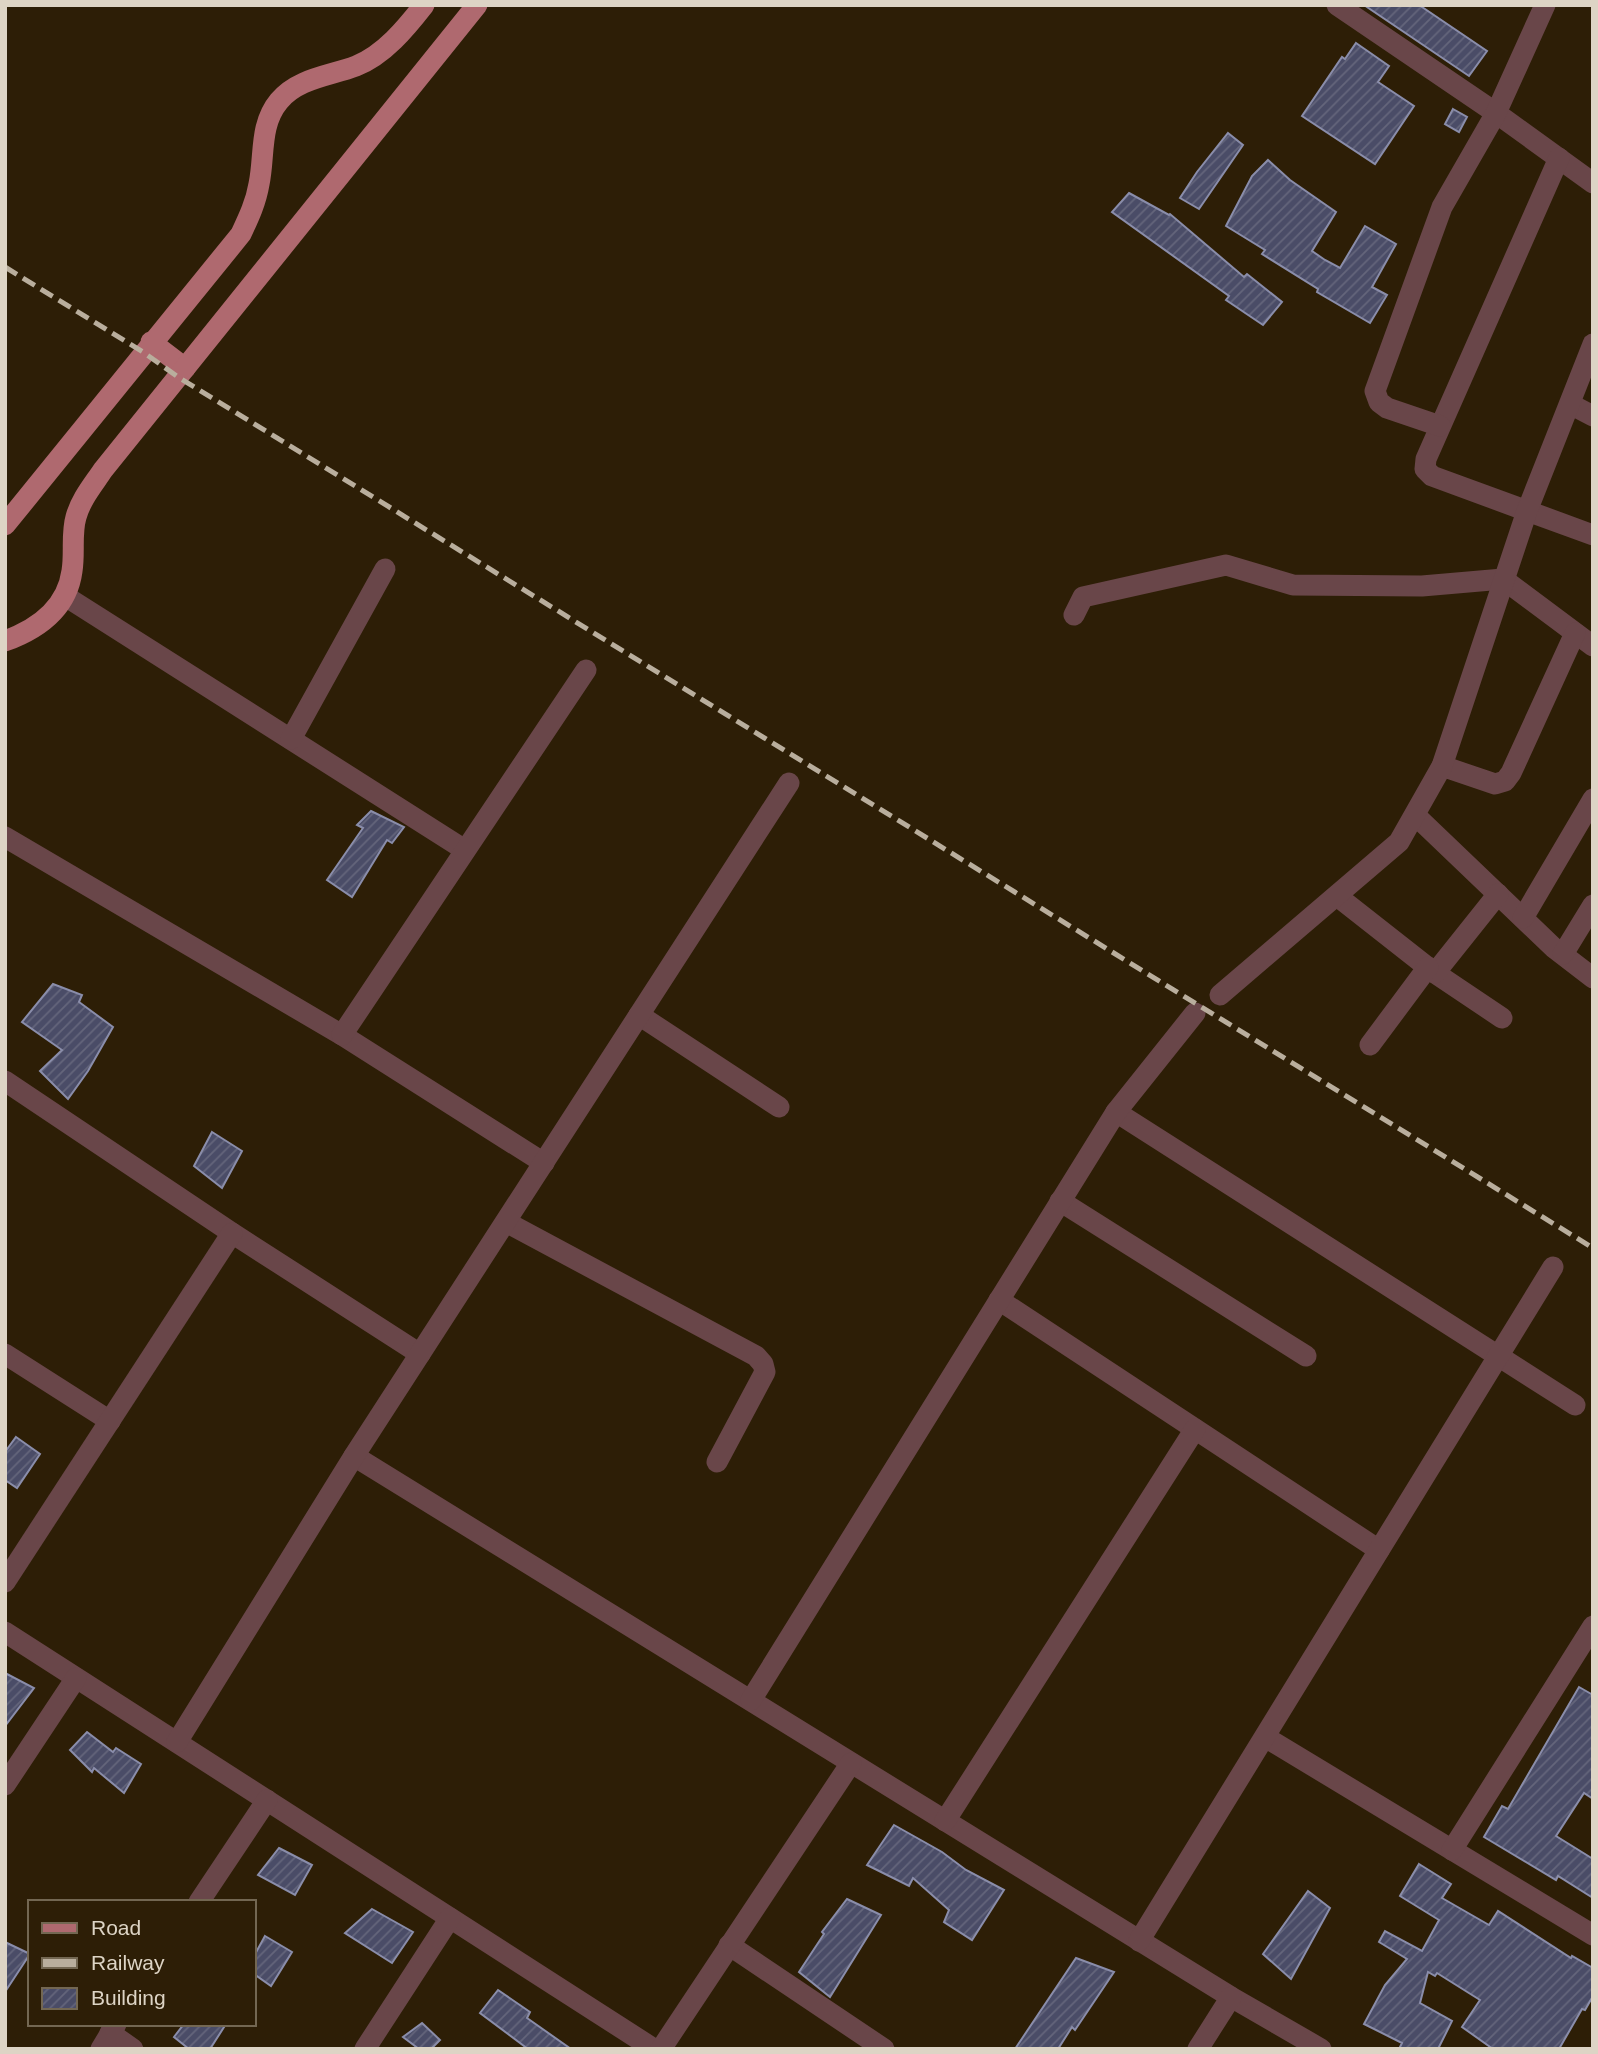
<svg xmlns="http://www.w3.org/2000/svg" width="1598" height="2054" font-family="Arial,sans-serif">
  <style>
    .building { fill: url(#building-hatch); stroke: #8a8daa; stroke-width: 2 }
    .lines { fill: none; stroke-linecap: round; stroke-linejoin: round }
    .minor { stroke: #694649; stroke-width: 21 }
    .major { stroke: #af696f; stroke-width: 21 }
    .rail { stroke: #b9ae9d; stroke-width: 5; stroke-dasharray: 14 7; stroke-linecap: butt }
  </style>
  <defs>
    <pattern id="building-hatch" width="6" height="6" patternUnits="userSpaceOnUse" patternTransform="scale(1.75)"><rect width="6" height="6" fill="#4a4c67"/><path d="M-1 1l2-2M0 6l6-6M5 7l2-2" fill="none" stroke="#64657b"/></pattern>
  </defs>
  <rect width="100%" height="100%" fill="#2d1e06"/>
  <!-- building -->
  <g class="building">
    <polygon points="1364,5 1419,5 1487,51 1469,76"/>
    <polygon points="1356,43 1389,66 1378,82 1414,106 1375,164 1302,116 1342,57 1345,59"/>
    <polygon points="1453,109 1467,117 1459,132 1445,124"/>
    <polygon points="1228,133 1243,145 1199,209 1180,198 1197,172"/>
    <polygon points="1268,160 1290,180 1336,212 1312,251 1325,260 1340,268 1365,226 1396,244 1372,287 1387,295 1370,323 1317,292 1318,289 1262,254 1265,250 1226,226 1252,176"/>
    <polygon points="1129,193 1169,215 1170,214 1244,277 1247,274 1282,302 1263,325 1226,300 1229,296 1112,212"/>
    <polygon points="371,811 404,827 392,843 387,840 352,897 327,880 363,828 357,825"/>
    <polygon points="53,984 82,995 79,1002 113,1027 88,1071 68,1099 40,1071 62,1050 22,1022"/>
    <polygon points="212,1132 242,1151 222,1188 194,1166"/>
    <polygon points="16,1437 40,1454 17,1488 5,1480 5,1452"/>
    <polygon points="5,1673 34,1688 5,1726"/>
    <polygon points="1579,1687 1593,1695 1593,1799 1584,1793 1556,1836 1593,1859 1593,1898 1558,1876 1556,1880 1484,1837 1502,1806 1508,1809"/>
    <polygon points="87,1732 113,1752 116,1748 141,1764 124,1793 94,1768 92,1772 70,1750"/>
    <polygon points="894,1825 942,1852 966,1870 1004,1890 972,1940 944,1922 949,1910 913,1878 909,1886 867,1865"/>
    <polygon points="279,1848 312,1865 295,1895 258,1875"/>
    <polygon points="1419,1864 1451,1884 1442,1898 1489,1925 1498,1911 1571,1958 1572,1956 1593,1968 1593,1996 1585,2010 1582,2009 1559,2049 1493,2049 1462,2027 1480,2000 1437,1973 1435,1976 1428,1972 1420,2003 1452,2021 1438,2049 1399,2049 1402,2043 1364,2024 1385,1985 1407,1959 1379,1942 1385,1931 1422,1951 1439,1920 1400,1896"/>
    <polygon points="1308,1891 1330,1908 1291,1979 1263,1954"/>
    <polygon points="847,1899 881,1915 830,1997 799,1972 824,1934 822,1932"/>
    <polygon points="372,1909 413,1932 392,1963 345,1933"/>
    <polygon points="265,1936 292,1952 271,1986 254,1974 254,1956"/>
    <polygon points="5,1942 30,1954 5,1992"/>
    <polygon points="1076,1958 1114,1972 1075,2030 1072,2027 1058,2049 1015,2049"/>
    <polygon points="498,1990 530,2012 527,2018 571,2049 528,2049 480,2013"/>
    <polygon points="422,2023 440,2040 431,2049 419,2049 403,2037"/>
    <polygon points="184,2024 226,2024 210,2049 189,2049 174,2037"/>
  </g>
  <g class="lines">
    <!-- minor -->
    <g class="minor">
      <polyline points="1337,5 1496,113 1593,183"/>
      <polyline points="1559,158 1426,459 1425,469 1432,476 1593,535"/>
      <polyline points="1570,404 1593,416"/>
      <polyline points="1440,426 1387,408 1379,402 1375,391 1442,207 1496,113 1545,5"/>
      <polyline points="65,596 465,850"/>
      <polyline points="1074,615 1083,597 1226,565 1293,585 1422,586 1503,579 1593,646"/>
      <polyline points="291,739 385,569"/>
      <polyline points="1442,766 1495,784 1505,781 1511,773 1575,633"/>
      <polyline points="1416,816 1554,948 1593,978"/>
      <polyline points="5,837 342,1035 544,1163"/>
      <polyline points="1337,896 1435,973 1502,1018"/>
      <polyline points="1523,918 1593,799"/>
      <polyline points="1563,954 1593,905"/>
      <polyline points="1435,973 1498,894"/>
      <polyline points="1220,995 1399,842 1442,766 1527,511 1593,344"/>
      <polyline points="639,1015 779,1107"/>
      <polyline points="342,1035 586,670"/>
      <polyline points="1370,1045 1428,967"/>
      <polyline points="5,1081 232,1233 420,1354"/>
      <polyline points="1116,1112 1575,1405"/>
      <polyline points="1060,1201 1306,1356"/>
      <polyline points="506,1222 756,1356 763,1364 765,1372 717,1462"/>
      <polyline points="999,1300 1379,1550"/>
      <polyline points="5,1354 110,1421"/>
      <polyline points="354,1456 1231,1997 1321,2049"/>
      <polyline points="5,1582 232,1233"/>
      <polyline points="5,1632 654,2049"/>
      <polyline points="751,1700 1116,1112 1195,1013"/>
      <polyline points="1265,1737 1593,1935"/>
      <polyline points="177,1742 354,1456 789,783"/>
      <polyline points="5,1785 76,1678"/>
      <polyline points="945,1821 1195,1429"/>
      <polyline points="1452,1850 1593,1626"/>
      <polyline points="199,1902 267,1800"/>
      <polyline points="1139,1941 1553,1267"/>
      <polyline points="729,1945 884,2049"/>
      <polyline points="110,2033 133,2049"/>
      <polyline points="101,2049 116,2024"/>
      <polyline points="365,2049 450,1918"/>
      <polyline points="661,2049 851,1763"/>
      <polyline points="1198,2049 1231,1997"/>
    </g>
    <!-- major -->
    <g class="major">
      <polyline points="151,342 185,368"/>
      <path d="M5,525l236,-291c8,-17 15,-32 18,-50 6,-28 0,-59 20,-83 19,-23 51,-25 77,-35 28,-11 50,-38 68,-61"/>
      <path d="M5,641c33,-12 62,-33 67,-70 3,-18 -1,-37 4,-54 5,-18 17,-32 27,-47l374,-465"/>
    </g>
    <!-- rail -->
    <polyline class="rail" points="5,267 143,352 178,377 1593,1248"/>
  </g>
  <!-- border -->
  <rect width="1598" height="2054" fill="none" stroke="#ddd4c5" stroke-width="14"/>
  <!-- legend -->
  <rect x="28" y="1900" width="228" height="126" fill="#2d1e06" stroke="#736752" stroke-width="2"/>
  <rect x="42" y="1923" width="35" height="10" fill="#af696f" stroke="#736752" stroke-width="2"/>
  <text x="91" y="1935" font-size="21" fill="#ddd4c5">Road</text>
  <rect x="42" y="1958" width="35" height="10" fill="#b9ae9d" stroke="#736752" stroke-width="2"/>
  <text x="91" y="1970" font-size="21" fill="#ddd4c5">Railway</text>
  <rect x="42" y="1988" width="35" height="21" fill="url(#building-hatch)" stroke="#736752" stroke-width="2"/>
  <text x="91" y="2005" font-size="21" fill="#ddd4c5">Building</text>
</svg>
